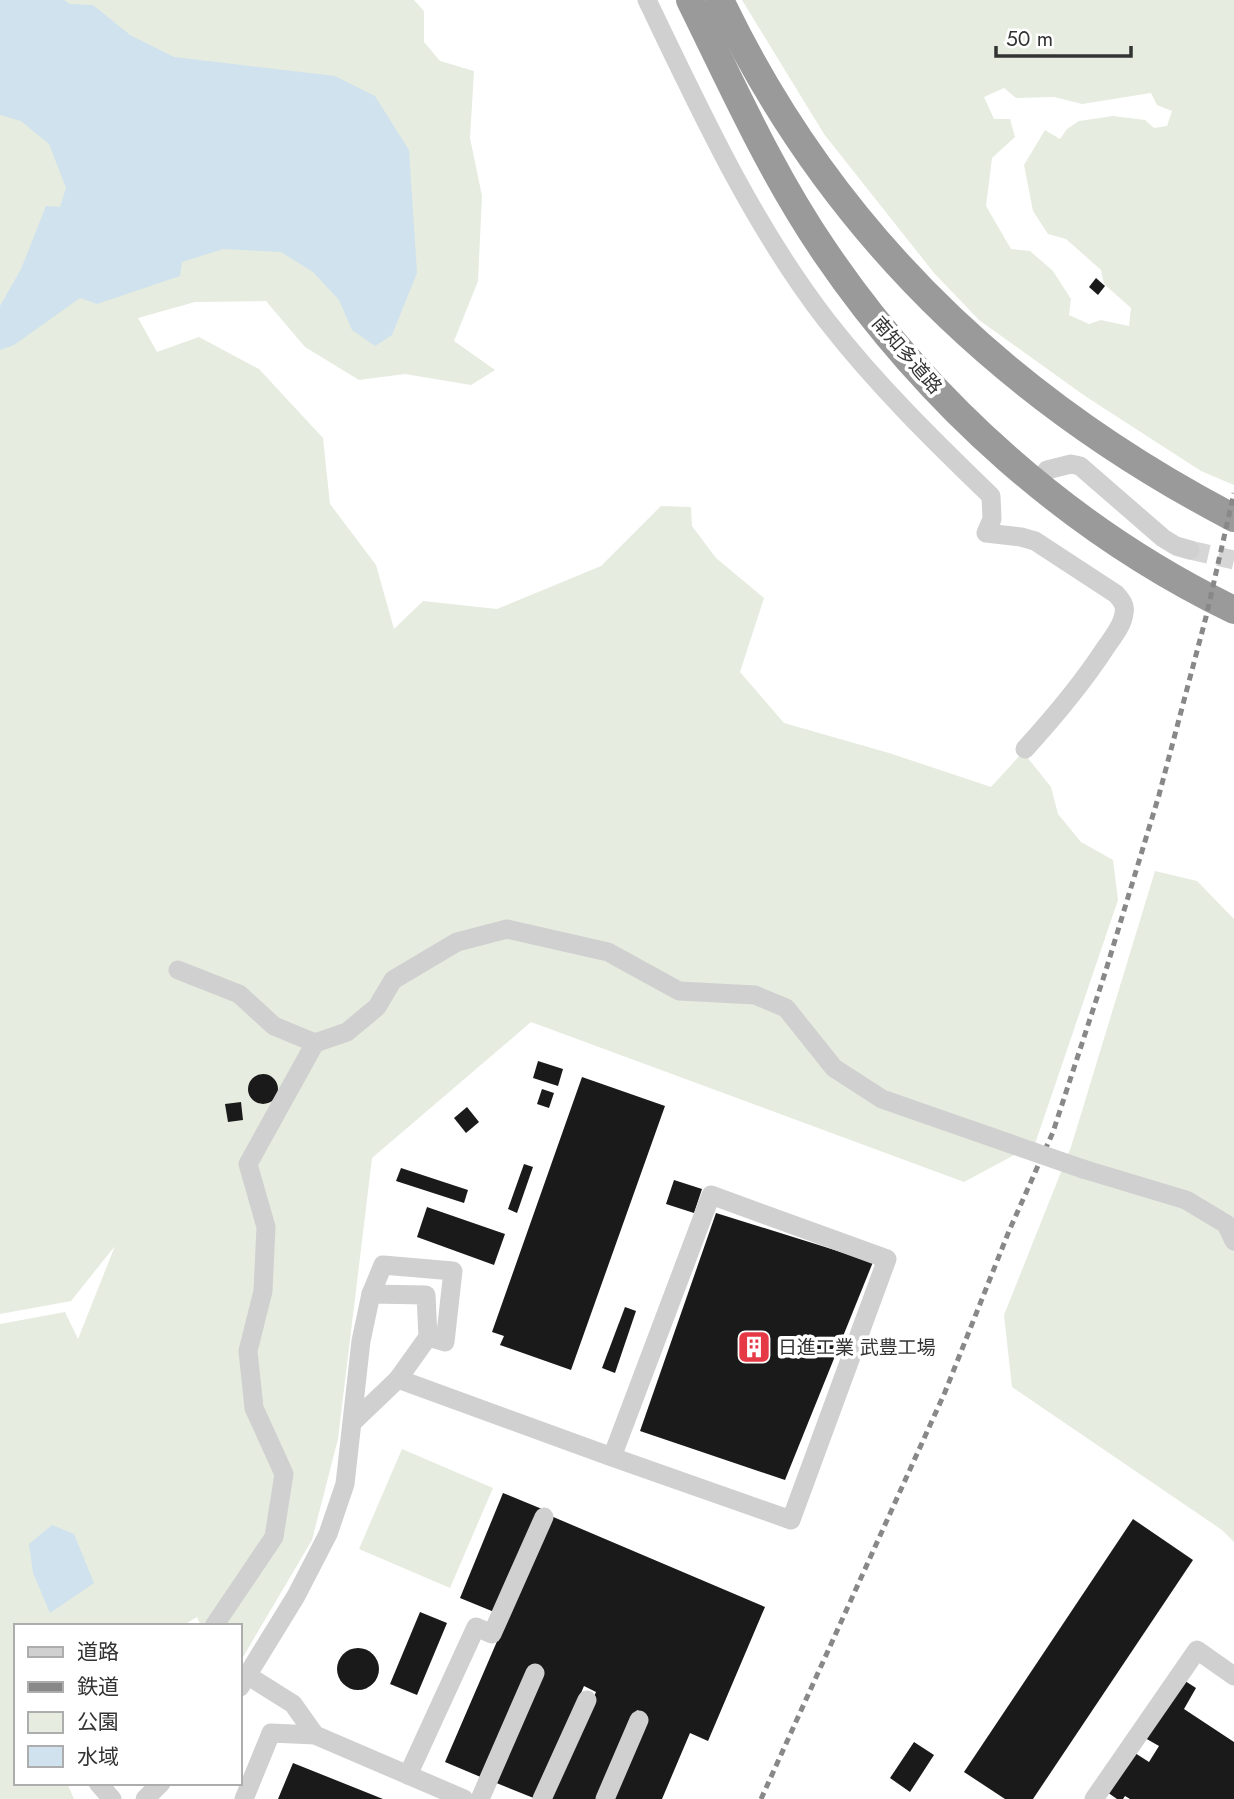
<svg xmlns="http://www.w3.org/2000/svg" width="1234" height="1799" font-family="Jost,'Noto Sans JP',sans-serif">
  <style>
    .green { fill: #e6ecdf; fill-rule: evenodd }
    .water { fill: #cfe2ee }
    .building { fill: #1a1a1a }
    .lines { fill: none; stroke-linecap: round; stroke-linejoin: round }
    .minor-tunnel { stroke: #d6d6d6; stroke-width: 19; stroke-dasharray: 19 10; stroke-linecap: butt }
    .minor { stroke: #d0d0d0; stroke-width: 19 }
    .highway { stroke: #9a9a9a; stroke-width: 28 }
    .rail { stroke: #888; stroke-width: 5; stroke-dasharray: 7 5; stroke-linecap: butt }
    .minor-bridge { stroke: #d0d0d0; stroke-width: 19 }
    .labels { text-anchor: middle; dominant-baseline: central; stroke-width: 7; stroke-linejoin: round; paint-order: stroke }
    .street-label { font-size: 19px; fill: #333; stroke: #fff }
    .poi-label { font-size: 19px; fill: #333; stroke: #fff; text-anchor: start }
  </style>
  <rect width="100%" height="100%" fill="#fff"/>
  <!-- green -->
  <g class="green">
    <polygon points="0,0 414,0 424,11 424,42 440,61 474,71 470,138 482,196 478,281 454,341 495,370 471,385 405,374 359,380 305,347 266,301 195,302 138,318 157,352 199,337 259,369 323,438 330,504 376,565 394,629 423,601 497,609 601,566 661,506 691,507 692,526 716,558 764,598 740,672 784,723 889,753 991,787 1023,752 1051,787 1058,814 1081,842 1113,860 1118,900 1035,1144 964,1182 531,1022 372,1158 338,1439 312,1540 240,1662 240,1626 201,1626 197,1617 182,1626 16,1626 16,1783 67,1783 74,1799 0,1799 0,1324 65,1312 78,1339 115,1246 71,1301 0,1314"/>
    <path d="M742,0h492v485l-33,-14 -116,-75 -106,-76 -45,-47 -110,-139zM1004,88l12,10 38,-1 28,7 69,-11 6,12 15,6 -5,15 -13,2 -9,-8 -32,-4 -34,5 -12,8 -7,10 -15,-9 -21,35 9,46 15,23 18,5 35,31 3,14 27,24 -2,18 -28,-6 -12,4 -20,-9 2,-16 -18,-28 -23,-20 -19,-2 -25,-43 6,-48 23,-21 -5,-18h-16l-10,-22z"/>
    <polygon points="1155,871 1197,881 1234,919 1234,1542 1222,1530 1012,1387 1004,1315 1071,1147"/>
    <polygon points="402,1449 493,1488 450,1588 359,1549"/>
  </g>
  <!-- water -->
  <g class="water">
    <polygon points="0,0 64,0 70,4 93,5 130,35 174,57 335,76 375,96 409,150 417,273 392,335 375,346 352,330 339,300 313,272 281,252 223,249 182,262 180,276 97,304 80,298 14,345 0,350 0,306 21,269 46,206 60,207 66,188 49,144 21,121 0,115"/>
    <polygon points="52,1525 74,1534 94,1583 50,1613 33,1573 29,1544"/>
  </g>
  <!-- building -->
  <g class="building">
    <polygon points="1096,278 1105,286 1098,295 1089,287"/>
    <polygon points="538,1061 563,1069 558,1086 533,1078"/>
    <circle cx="263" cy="1089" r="15"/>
    <polygon points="582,1077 665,1106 571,1370 500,1345 504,1336 492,1332"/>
    <polygon points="542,1089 554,1093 549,1108 537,1104"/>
    <polygon points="241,1102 243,1120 228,1122 225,1104"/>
    <polygon points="467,1107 479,1122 466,1133 454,1118"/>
    <polygon points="524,1164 533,1167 517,1213 508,1209"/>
    <polygon points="401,1168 468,1190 464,1203 396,1181"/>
    <polygon points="674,1180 702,1189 694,1213 666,1204"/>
    <polygon points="427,1207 505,1234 494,1265 417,1237"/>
    <polygon points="716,1213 873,1262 785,1480 640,1431"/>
    <polygon points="625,1307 636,1311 615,1373 602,1368"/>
    <polygon points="503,1493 542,1509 499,1614 460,1598"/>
    <polygon points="551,1516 765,1607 708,1741 690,1733 662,1799 611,1799 647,1715 637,1710 599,1799 550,1799 596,1692 584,1686 536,1799 494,1782 542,1668 532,1664 483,1778 445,1762"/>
    <polygon points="1133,1519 1193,1560 1033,1799 1005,1799 964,1772"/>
    <polygon points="420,1612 447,1623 417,1695 390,1684"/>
    <circle cx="358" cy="1669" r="21"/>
    <polygon points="1182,1679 1196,1688 1184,1709 1234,1742 1234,1799 1130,1799 1125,1796 1123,1799 1117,1799 1107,1792 1135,1753 1149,1762 1159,1746 1145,1738"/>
    <polygon points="914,1742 934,1755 910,1792 890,1778"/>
    <polygon points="293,1763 383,1799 278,1799"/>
  </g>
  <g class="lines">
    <!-- minor-tunnel -->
    <polyline class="minor-tunnel" points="1190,550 1234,560"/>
    <!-- minor -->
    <g class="minor">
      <path d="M647,0c53,110 105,224 180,321 49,63 106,119 164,175l1,23 -6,14 35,4 14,4 81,53c5,6 10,11 8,19 -1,12 -11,24 -18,34 -24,37 -51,69 -81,102"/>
      <polyline points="1047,470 1071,464 1080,466 1163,538 1176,546 1190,550"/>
      <polyline points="178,970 239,994 274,1026 315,1043"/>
      <polyline points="1083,1169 1186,1200 1226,1224 1234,1241"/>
      <polyline points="371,1294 383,1265 453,1271 445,1342 428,1337"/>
      <polyline points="398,1379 612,1457 711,1195 887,1259 791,1520 612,1457"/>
      <polyline points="214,1626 274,1537 284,1474 254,1408 248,1351 263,1291 266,1227 248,1164 315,1043 347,1032 377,1007 393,980 457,942 507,929 608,952 679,991 755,995 786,1008 834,1068 882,1099 991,1137"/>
      <polyline points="247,1675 293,1704 315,1735"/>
      <polyline points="240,1687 296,1596 328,1534 345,1484 361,1341 371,1294 426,1295 428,1337 398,1379 353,1422"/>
      <polyline points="408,1775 476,1627 492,1634 544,1517"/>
      <polyline points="98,1783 112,1799"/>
      <polyline points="145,1799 161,1783"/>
      <polyline points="244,1799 271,1733 315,1735 464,1799"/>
      <polyline points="480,1799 535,1673"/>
      <polyline points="542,1799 587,1700"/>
      <polyline points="605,1799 639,1720"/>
      <polyline points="1094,1799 1197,1650 1234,1676"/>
    </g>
    <!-- highway -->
    <g class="highway">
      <path d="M690,0c42,85 81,173 135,252 103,151 244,278 409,358"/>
      <path d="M720,0c111,233 288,400 514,518"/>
    </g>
    <!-- rail -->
    <polyline class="rail" points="761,1799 945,1392 1009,1231 1053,1132 1106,970 1159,795 1206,617 1234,493"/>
    <!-- minor-bridge -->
    <polyline class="minor-bridge" points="991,1137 1083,1169"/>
  </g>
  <!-- icons -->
  <defs>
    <symbol id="building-square" viewBox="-11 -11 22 22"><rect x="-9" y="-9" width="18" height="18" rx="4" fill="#e63946" stroke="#fff"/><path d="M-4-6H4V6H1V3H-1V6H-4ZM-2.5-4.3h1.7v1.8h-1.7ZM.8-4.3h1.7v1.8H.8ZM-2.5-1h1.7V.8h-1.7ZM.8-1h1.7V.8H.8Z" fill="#fff"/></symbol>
  </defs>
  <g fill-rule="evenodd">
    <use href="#building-square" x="735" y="1328" width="38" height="38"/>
  </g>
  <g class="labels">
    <!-- street labels -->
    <g class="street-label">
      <text transform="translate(907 355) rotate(49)">南知多道路</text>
    </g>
    <!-- poi labels -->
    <g class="poi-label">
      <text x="778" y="1347">日進工業 武豊工場</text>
    </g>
  </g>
  <!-- legend -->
  <rect x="14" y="1624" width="228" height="161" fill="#ffffff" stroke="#adadad" stroke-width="2"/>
  <rect x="28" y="1647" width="35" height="10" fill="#d0d0d0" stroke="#adadad" stroke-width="2"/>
  <text x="77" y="1659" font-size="21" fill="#333333">道路</text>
  <rect x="28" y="1682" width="35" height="10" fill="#888888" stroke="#adadad" stroke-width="2"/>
  <text x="77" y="1694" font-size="21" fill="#333333">鉄道</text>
  <rect x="28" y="1712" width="35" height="21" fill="#e6ecdf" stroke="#adadad" stroke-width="2"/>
  <text x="77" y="1729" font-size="21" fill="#333333">公園</text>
  <rect x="28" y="1746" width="35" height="21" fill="#cfe2ee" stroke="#adadad" stroke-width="2"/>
  <text x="77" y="1764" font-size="21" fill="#333333">水域</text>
  <!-- scale -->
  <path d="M996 46v10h135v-10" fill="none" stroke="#333333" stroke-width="3.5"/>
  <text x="1006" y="46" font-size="21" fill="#333333" stroke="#ffffff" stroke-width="5" paint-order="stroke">50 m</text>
</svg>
